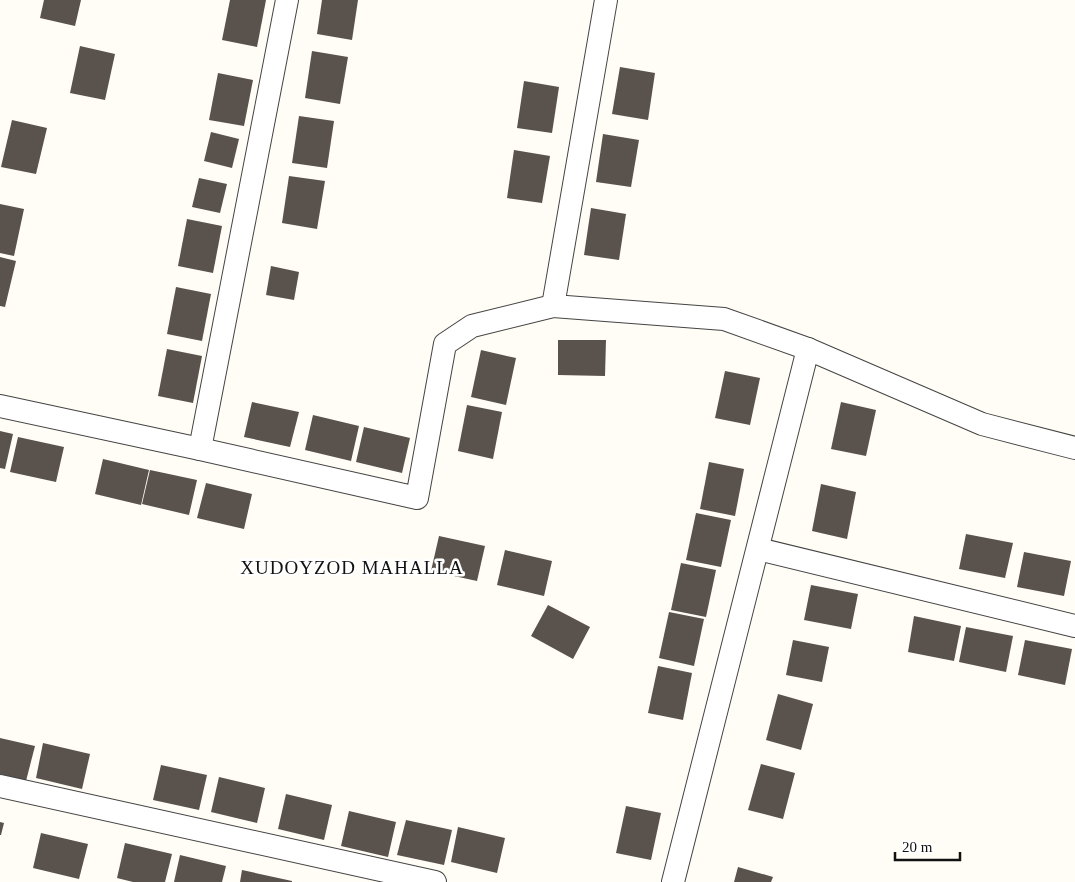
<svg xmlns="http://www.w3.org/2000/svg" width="1075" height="882" font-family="'Times New Roman',serif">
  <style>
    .building { fill: #5a524d }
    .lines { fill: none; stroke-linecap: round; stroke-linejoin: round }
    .minor-casing { stroke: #444; stroke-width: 24 }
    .minor { stroke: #fff; stroke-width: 22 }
    .labels { text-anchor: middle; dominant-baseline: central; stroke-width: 5; stroke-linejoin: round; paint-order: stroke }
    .neighbourhood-label { font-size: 19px; letter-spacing: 1px; fill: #111; stroke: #fff }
  </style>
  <rect width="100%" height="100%" fill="#fffdf5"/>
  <!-- building -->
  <g class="building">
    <polygon points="44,0 81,0 75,26 40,18"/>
    <polygon points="230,0 266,0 257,47 222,40"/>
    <polygon points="322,0 358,0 352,40 317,34"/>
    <polygon points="80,46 115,54 105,100 70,93"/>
    <polygon points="312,51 348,57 340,104 305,98"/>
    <polygon points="620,67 655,73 648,120 612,114"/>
    <polygon points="218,73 253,80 244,126 209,120"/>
    <polygon points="524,81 559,87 552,133 517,128"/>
    <polygon points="299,116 334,121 327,168 292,163"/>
    <polygon points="12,120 47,128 36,174 1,167"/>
    <polygon points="211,132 239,139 232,168 204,161"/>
    <polygon points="603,134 639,140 631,187 596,182"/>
    <polygon points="514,150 550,156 542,203 507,198"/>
    <polygon points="289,176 325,181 317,229 282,223"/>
    <polygon points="199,178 227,184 220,213 192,207"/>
    <polygon points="0,204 24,209 14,256 0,253"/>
    <polygon points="591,208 626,214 619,260 584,255"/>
    <polygon points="187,219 222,226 213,273 178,266"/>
    <polygon points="0,257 16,261 5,307 0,306"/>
    <polygon points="271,266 299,272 294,300 266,295"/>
    <polygon points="176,287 211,294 202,341 167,334"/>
    <polygon points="558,340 606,340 605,376 558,375"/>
    <polygon points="167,349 202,356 193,403 158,396"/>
    <polygon points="481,350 516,358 506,405 471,397"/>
    <polygon points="725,371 760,378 750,425 715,418"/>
    <polygon points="252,402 299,412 290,447 244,437"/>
    <polygon points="841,402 876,410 866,456 831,449"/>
    <polygon points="467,405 502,412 493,459 458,451"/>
    <polygon points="313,415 359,426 351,461 305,450"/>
    <polygon points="364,427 410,438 402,473 356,462"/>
    <polygon points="0,431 13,434 5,469 0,468"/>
    <polygon points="18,437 64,447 56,482 10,472"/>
    <polygon points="103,459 149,470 141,505 95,494"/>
    <polygon points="709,462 744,469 735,516 700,509"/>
    <polygon points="150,470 197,480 189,515 142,504"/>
    <polygon points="206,483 252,494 244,529 197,518"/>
    <polygon points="821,484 856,492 847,539 812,531"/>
    <polygon points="696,513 731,520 721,567 686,560"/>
    <polygon points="966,534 1013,543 1005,578 959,569"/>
    <polygon points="439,536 485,546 477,581 431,571"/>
    <polygon points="505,550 552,561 544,596 497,585"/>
    <polygon points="1024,552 1071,561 1064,596 1017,587"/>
    <polygon points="681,563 716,570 706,617 671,610"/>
    <polygon points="811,585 858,594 851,629 804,620"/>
    <polygon points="548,605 590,627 573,659 531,636"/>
    <polygon points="669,612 704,619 694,666 659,658"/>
    <polygon points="914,616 961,626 954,661 908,652"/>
    <polygon points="966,627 1013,636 1006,672 959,662"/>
    <polygon points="793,640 829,647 822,682 786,675"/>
    <polygon points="1025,640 1072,649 1065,685 1018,675"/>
    <polygon points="658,666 692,673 683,720 648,713"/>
    <polygon points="778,694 813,704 801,750 766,740"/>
    <polygon points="0,738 35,746 26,781 0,774"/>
    <polygon points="43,743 90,754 82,789 36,778"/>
    <polygon points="761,764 795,773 783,819 748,810"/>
    <polygon points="161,765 207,775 199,810 153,800"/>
    <polygon points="219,777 265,788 257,823 211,812"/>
    <polygon points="286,794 332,805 324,840 278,829"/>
    <polygon points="626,806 661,813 651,860 616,853"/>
    <polygon points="349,811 396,822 388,857 341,846"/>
    <polygon points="406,820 452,830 444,865 397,855"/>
    <polygon points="0,822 4,823 1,835 0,835"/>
    <polygon points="458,827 505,838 497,873 451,862"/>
    <polygon points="41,833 88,844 79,879 33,868"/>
    <polygon points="125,843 172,854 165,882 133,882 117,878"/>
    <polygon points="180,855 226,866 222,882 174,882"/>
    <polygon points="738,867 773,877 771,882 734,882"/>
    <polygon points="242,870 292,881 292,882 240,882"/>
  </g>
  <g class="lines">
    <defs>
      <g id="minor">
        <polyline points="553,306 606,0"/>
        <polyline points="0,406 200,449 417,498 445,344 472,326 553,306 724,319 808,349 982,424 1075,448"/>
        <polyline points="200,449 287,0"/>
        <polyline points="758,549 1075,626"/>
        <polyline points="0,786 435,882"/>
        <polyline points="673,882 808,349"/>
      </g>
    </defs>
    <!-- minor casing -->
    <use href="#minor" class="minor-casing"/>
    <!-- minor -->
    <use href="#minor" class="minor"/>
  </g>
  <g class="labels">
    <!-- neighbourhood labels -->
    <g class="neighbourhood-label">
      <text x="352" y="567">XUDOYZOD MAHALLA</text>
    </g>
  </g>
  <!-- scale -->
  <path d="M895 852v8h65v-8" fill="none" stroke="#111111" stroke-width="2.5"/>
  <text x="902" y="852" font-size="15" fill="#111111" stroke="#ffffff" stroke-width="4" paint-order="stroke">20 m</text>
</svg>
